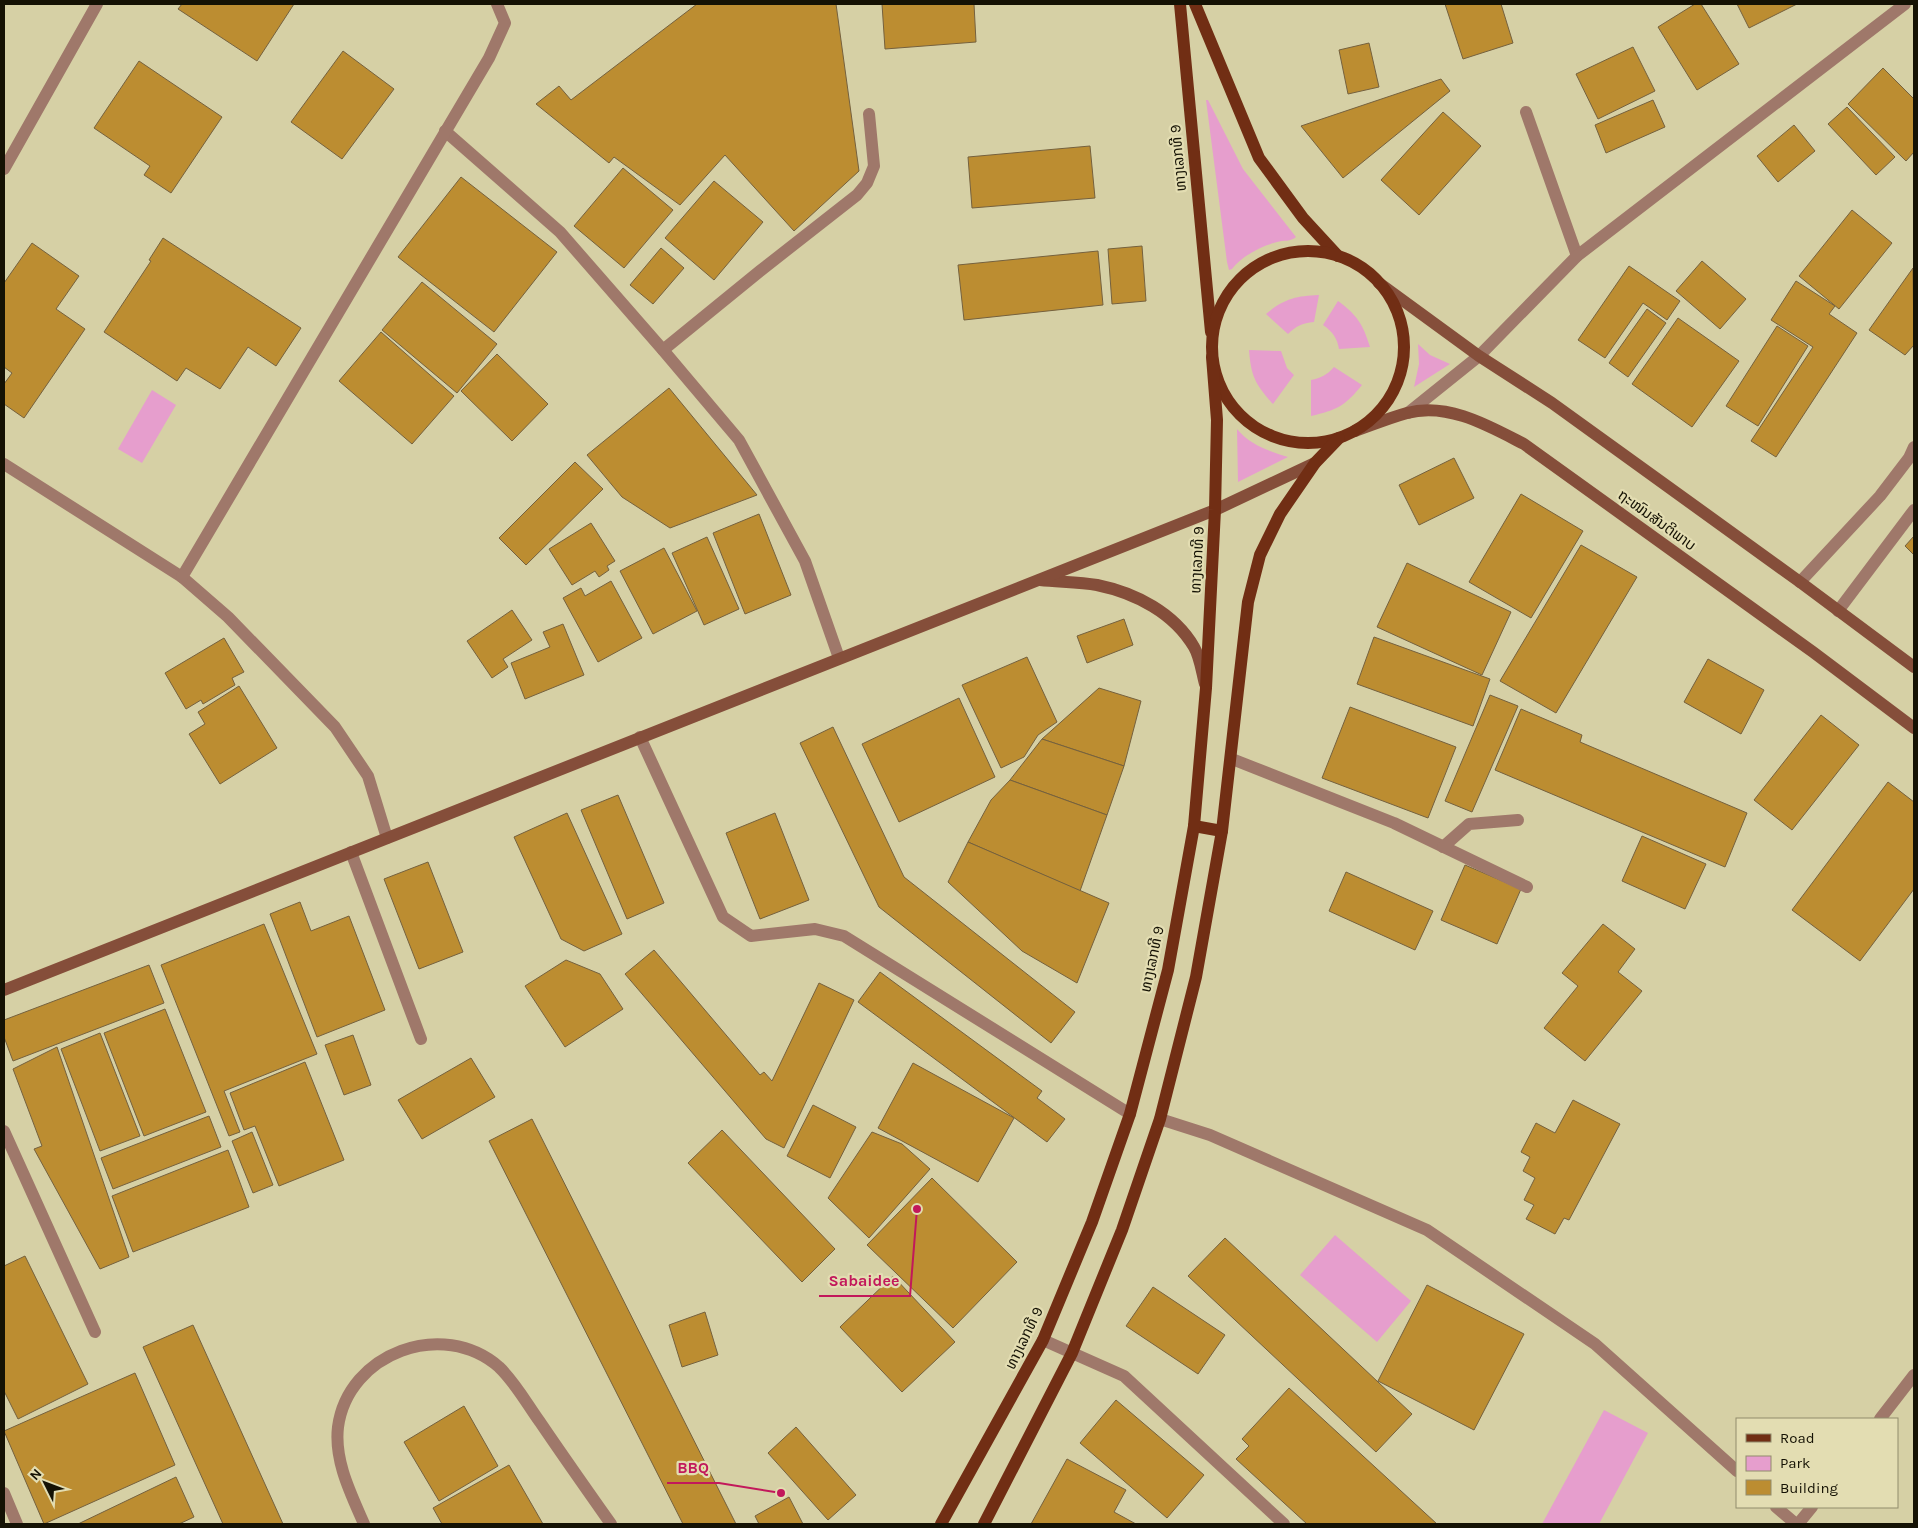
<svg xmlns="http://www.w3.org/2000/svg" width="1918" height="1528" font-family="Karla,'Noto Sans Lao',sans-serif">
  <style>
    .green { fill: #e69ecd }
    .building { fill: #bc8d31; stroke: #75613e }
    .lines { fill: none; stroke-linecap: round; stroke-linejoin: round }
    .lane { stroke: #9f786a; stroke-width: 12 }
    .street { stroke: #9f786a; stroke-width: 12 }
    .secondary { stroke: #854e3a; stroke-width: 12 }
    .primary { stroke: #712e14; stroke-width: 12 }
    .labels { text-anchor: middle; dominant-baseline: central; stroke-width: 4.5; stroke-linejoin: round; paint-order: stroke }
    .street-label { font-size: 15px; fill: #151204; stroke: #e3ddb2 }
    .leader { fill: none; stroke: #c2185b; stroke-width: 2 }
    .callout-dot { fill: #c2185b; stroke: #e3ddb2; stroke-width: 2 }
    .callout-label { font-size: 16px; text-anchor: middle; font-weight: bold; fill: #c2185b; stroke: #e3ddb2; stroke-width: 4.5; stroke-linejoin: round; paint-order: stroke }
  </style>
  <rect width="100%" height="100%" fill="#d6d0a5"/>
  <!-- green -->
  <g class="green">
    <path d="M1206,100h2l35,69 53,68c-5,5 -13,3 -19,5 -16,4 -35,14 -45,27l-3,1 -2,-8z"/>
    <path d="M1319,295l-5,27c-12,1 -18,4 -26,12l-22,-20c18,-15 29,-18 53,-19z"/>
    <path d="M1338,301c19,14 25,23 32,46l-31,2c-2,-11 -6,-17 -16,-24z"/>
    <polygon points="1418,344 1430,355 1450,364 1414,387 1419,364"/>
    <path d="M1249,350l32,1 6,17 7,7 -21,29c-18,-20 -22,-28 -24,-54z"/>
    <path d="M1334,367l28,18c-17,21 -25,25 -51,31v-36c10,-2 16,-5 23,-13z"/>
    <polygon points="152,390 176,405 142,463 118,449"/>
    <path d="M1237,429c13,16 32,22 51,28l-50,25z"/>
    <polygon points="1335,1235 1411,1301 1377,1342 1300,1275"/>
    <polygon points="1604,1410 1648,1433 1599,1524 1542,1524"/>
  </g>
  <!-- building -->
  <g class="building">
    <polygon points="182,4 294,4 257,61 178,9"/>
    <polygon points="697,4 836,4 859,171 794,231 725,155 680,205 614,157 609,163 536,104 559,86 571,100"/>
    <polygon points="882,4 974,4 976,42 885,49"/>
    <polygon points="1445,4 1501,4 1513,43 1463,59"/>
    <polygon points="1695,4 1701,4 1739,64 1697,90 1658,27"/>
    <polygon points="1737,4 1797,4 1749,28"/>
    <polygon points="1369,43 1379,87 1348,94 1339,50"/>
    <polygon points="1633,47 1655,91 1598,119 1576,74"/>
    <polygon points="343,51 394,89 342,159 291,122"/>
    <polygon points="139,61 222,117 171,193 144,175 150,166 94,128"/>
    <polygon points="1883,68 1914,99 1914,152 1906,161 1848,104"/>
    <polygon points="1441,79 1450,91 1343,178 1301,126"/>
    <polygon points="1653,100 1665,127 1606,153 1595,125"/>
    <polygon points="1847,107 1895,157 1876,175 1828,124"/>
    <polygon points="1443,112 1481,146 1419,215 1381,180"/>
    <polygon points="1794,125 1815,151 1778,182 1757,156"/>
    <polygon points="1090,146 1095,198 972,208 968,157"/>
    <polygon points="623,168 673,210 624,268 574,226"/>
    <polygon points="461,177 557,252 494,332 398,257"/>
    <polygon points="714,181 763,222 714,280 665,238"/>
    <polygon points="1852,210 1892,243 1839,309 1799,276"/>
    <polygon points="163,238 301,328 276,366 248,347 220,389 186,368 177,381 104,332 151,261 149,260"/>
    <polygon points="32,243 79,276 56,309 85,329 24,418 4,404 4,384 12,373 4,367 4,283"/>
    <polygon points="1142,246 1146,301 1112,304 1108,249"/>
    <polygon points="661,248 684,268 653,304 630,285"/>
    <polygon points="1098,251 1103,305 964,320 958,265"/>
    <polygon points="1702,261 1746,299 1720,329 1676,291"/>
    <polygon points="1629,266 1680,301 1667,320 1643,303 1605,358 1578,340"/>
    <polygon points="1913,268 1914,345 1905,355 1869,330"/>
    <polygon points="1796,281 1835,306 1829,314 1857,333 1776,457 1751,441 1813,347 1771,320"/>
    <polygon points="422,282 497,344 457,393 382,330"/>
    <polygon points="1647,309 1666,323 1628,377 1609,363"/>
    <polygon points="1678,318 1739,361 1692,427 1632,384"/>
    <polygon points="1777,326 1808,346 1758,426 1726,406"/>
    <polygon points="381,332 454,396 412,444 339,381"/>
    <polygon points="497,354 548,404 512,441 461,391"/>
    <polygon points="669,388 757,495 670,528 622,497 587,455"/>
    <polygon points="1454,458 1474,498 1419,525 1399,485"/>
    <polygon points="575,462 603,489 526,565 499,538"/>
    <polygon points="1521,494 1583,531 1531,618 1469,582"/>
    <polygon points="759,514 791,595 745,614 713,533"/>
    <polygon points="591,523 615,561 607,566 609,570 599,577 595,571 572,585 549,549"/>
    <polygon points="1914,536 1914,555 1905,546"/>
    <polygon points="707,537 739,609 704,625 672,553"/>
    <polygon points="1581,545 1637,577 1556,713 1500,681"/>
    <polygon points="664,548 697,611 653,634 620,571"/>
    <polygon points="1407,563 1511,612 1482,675 1377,627"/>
    <polygon points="611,581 642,638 598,662 563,598 581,588 585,596"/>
    <polygon points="512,610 532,640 503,659 508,667 492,678 467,641"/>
    <polygon points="1124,619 1133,645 1087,663 1077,636"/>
    <polygon points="563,624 584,675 525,699 511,663 550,647 543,632"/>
    <polygon points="1374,637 1490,679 1473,726 1357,684"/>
    <polygon points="224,638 244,672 232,678 235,685 203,704 201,700 186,709 165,673"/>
    <polygon points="1027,657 1057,722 1038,735 1024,757 1001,768 962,685"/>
    <polygon points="1708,659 1764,690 1741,734 1684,702"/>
    <polygon points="239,686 277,748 220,784 189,734 205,724 198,712"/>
    <polygon points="1099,688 1141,701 1124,766 1042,739"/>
    <polygon points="1490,695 1518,706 1472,812 1445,801"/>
    <polygon points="959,698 995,777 899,822 862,744"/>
    <polygon points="1350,707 1456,747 1428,818 1322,778"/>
    <polygon points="1521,709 1582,735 1580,742 1747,813 1725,867 1495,770"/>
    <polygon points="1821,715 1859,745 1792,830 1754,800"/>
    <polygon points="833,727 904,877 1075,1012 1051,1043 879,907 800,743"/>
    <polygon points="1042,739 1124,766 1107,815 1010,780"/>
    <polygon points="1010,780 1107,815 1080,891 968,842 991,800"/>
    <polygon points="1888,782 1914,802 1914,889 1860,961 1792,910"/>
    <polygon points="618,795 664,903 627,919 581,810"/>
    <polygon points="567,813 622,934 584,951 561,939 514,837"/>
    <polygon points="775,813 809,900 760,919 726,833"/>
    <polygon points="1642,836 1706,864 1685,909 1622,881"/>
    <polygon points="968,842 1109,903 1077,983 1022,951 948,882"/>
    <polygon points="428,862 463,952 419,969 384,879"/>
    <polygon points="1465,865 1521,889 1497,944 1441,920"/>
    <polygon points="1346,872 1433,911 1415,950 1329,911"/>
    <polygon points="300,902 311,931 349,916 385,1010 317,1037 270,914"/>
    <polygon points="264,924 317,1054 224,1091 240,1132 229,1136 161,965"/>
    <polygon points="1603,924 1635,949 1618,972 1642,991 1585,1061 1544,1028 1578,986 1562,973"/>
    <polygon points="654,950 760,1075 764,1072 772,1081 819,983 854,1000 784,1148 766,1139 625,974"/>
    <polygon points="566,960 600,974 623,1009 565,1047 525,986"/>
    <polygon points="149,965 164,1003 13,1061 4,1037 4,1020"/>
    <polygon points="880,972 1042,1091 1037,1098 1065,1119 1047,1142 858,1002"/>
    <polygon points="165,1009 206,1112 144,1136 104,1033"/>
    <polygon points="100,1033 140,1136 100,1151 61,1049"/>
    <polygon points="353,1035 371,1085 344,1095 325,1045"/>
    <polygon points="57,1047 129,1257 100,1269 34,1149 42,1146 13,1069"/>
    <polygon points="471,1058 495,1097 422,1139 398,1100"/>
    <polygon points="305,1062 344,1160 279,1186 255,1126 244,1130 230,1093"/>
    <polygon points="913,1063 1014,1118 978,1182 878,1128"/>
    <polygon points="1573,1100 1620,1124 1569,1220 1564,1218 1555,1234 1526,1219 1534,1205 1524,1200 1535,1178 1523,1171 1530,1157 1521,1152 1536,1123 1555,1133"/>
    <polygon points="813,1105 856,1127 830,1178 787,1156"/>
    <polygon points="209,1116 221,1147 113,1189 101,1158"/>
    <polygon points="532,1119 736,1524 683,1524 489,1141"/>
    <polygon points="722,1130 835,1249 802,1282 688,1163"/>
    <polygon points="252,1132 273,1185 253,1193 232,1141"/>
    <polygon points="872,1132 902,1144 930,1169 869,1238 828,1198"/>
    <polygon points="228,1150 249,1207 133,1252 112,1196"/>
    <polygon points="932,1178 1017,1262 953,1328 867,1245"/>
    <polygon points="1225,1238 1412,1414 1376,1452 1188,1276"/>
    <polygon points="25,1256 88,1384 18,1419 4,1391 4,1266"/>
    <polygon points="893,1276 955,1342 902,1392 840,1327"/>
    <polygon points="1427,1285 1524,1334 1474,1430 1378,1381"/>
    <polygon points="1153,1287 1225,1335 1198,1374 1126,1326"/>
    <polygon points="705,1312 718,1355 682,1367 669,1325"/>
    <polygon points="193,1325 283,1524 223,1524 143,1347"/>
    <polygon points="135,1373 175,1465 44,1524 4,1431"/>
    <polygon points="1289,1388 1437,1524 1307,1524 1236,1459 1249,1446 1242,1439"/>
    <polygon points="1116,1400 1204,1475 1167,1518 1080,1443"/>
    <polygon points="464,1406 498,1466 439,1501 404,1442"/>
    <polygon points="796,1427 856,1495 828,1520 768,1453"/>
    <polygon points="1067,1459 1126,1490 1114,1512 1136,1524 1031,1524"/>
    <polygon points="509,1465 543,1524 442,1524 433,1508"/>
    <polygon points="176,1477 194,1517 179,1524 78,1524"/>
    <polygon points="789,1497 803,1524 759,1524 755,1516"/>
  </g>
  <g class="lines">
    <!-- lane -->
    <g class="lane">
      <polyline points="1526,112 1577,256"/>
      <polyline points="663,350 760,271 857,195 867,183 874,166 869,114"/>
      <polyline points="1800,582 1880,496 1909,458 1914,447"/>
      <polyline points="1838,611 1914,510"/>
      <polyline points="640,737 723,917 751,936 815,929 844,936 1130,1114"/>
      <polyline points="1232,759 1394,823 1527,887"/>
      <polyline points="1443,847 1469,824 1518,820"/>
      <polyline points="351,852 421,1039"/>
      <polyline points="4,1131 95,1332"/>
      <polyline points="1043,1340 1124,1376 1284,1524"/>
      <path d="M364,1524c-13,-30 -30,-63 -26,-97 10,-74 105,-109 161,-60 16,15 28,37 41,55 23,34 47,68 71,102"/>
    </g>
    <!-- street -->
    <g class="street">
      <polyline points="445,131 560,232 663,350 739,440 805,561 839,658"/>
      <polyline points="4,169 97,4"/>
      <polyline points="1408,413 1479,356 1577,256 1905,4"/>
      <polyline points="4,464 182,577 228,617 335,727 368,776 387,838"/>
      <polyline points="182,577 489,58 505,23 497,4"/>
      <polyline points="1160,1119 1210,1135 1427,1230 1595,1344 1737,1471"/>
      <polyline points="1880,1419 1914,1375"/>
      <polyline points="4,1493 17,1524"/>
      <polyline points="1776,1507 1796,1524"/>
      <polyline points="1798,1524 1812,1507"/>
    </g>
    <!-- secondary -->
    <g class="secondary">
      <polyline points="1379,283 1479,356 1552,403 1800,582 1914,667"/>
      <path d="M1355,431c17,-6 34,-13 52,-18 41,-11 82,13 117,31l289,208 101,76"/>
      <path d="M1040,580c19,2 39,2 57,5 39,8 77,28 97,62 6,10 8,26 11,37"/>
      <polyline points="4,990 1215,510 1315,463"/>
    </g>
    <!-- primary -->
    <g class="primary">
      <polyline points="1180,4 1211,332"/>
      <polyline points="1195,4 1259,158 1303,218 1338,256"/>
      <circle cx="1308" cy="347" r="96"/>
      <polyline points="1194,826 1222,831"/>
      <polyline points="941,1524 1043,1340 1092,1222 1130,1114 1168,970 1194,826 1206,688 1215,510 1217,420 1212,357"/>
      <polyline points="984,1524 1072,1353 1122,1230 1160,1119 1196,977 1222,831 1248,602 1260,555 1280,514 1315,463 1339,438"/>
    </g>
  </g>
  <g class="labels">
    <!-- street labels -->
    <g class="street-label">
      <text transform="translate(1178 158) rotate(-95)">ທາງເລກທີ 9</text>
      <text transform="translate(1657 520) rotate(36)">ຖະໜົນສັນຕິພາບ</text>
      <text transform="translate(1197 560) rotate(-87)">ທາງເລກທີ 9</text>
      <text transform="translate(1152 959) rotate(-78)">ທາງເລກທີ 9</text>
      <text transform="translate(1024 1338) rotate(-64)">ທາງເລກທີ 9</text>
    </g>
  </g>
  <!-- callouts -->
  <path class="leader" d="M917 1209L910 1296H819M781 1493L719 1483H667"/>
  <g class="callout-dot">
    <circle cx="917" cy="1209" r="5"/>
    <circle cx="781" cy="1493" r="5"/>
  </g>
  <g class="callout-label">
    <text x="864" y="1286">Sabaidee</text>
    <text x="693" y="1473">BBQ</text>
  </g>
  <!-- border -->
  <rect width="1918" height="1528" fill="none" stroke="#151204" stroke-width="10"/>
  <!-- legend -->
  <rect x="1736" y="1418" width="162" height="90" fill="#e3ddb2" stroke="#918c6c"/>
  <rect x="1746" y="1434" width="25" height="8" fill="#712e14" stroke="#918c6c"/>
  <text x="1780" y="1443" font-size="15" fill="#151204">Road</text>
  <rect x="1746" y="1456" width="25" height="15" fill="#e69ecd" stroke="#918c6c"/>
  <text x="1780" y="1468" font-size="15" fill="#151204">Park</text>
  <rect x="1746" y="1480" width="25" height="15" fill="#bc8d31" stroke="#918c6c"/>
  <text x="1780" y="1493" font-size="15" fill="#151204">Building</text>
  <!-- north arrow -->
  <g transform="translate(45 1483) rotate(312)" stroke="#e3ddb2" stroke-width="4" paint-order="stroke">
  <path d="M0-4L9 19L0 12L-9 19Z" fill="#151204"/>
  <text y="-8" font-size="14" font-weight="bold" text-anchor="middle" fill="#151204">N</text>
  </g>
</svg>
